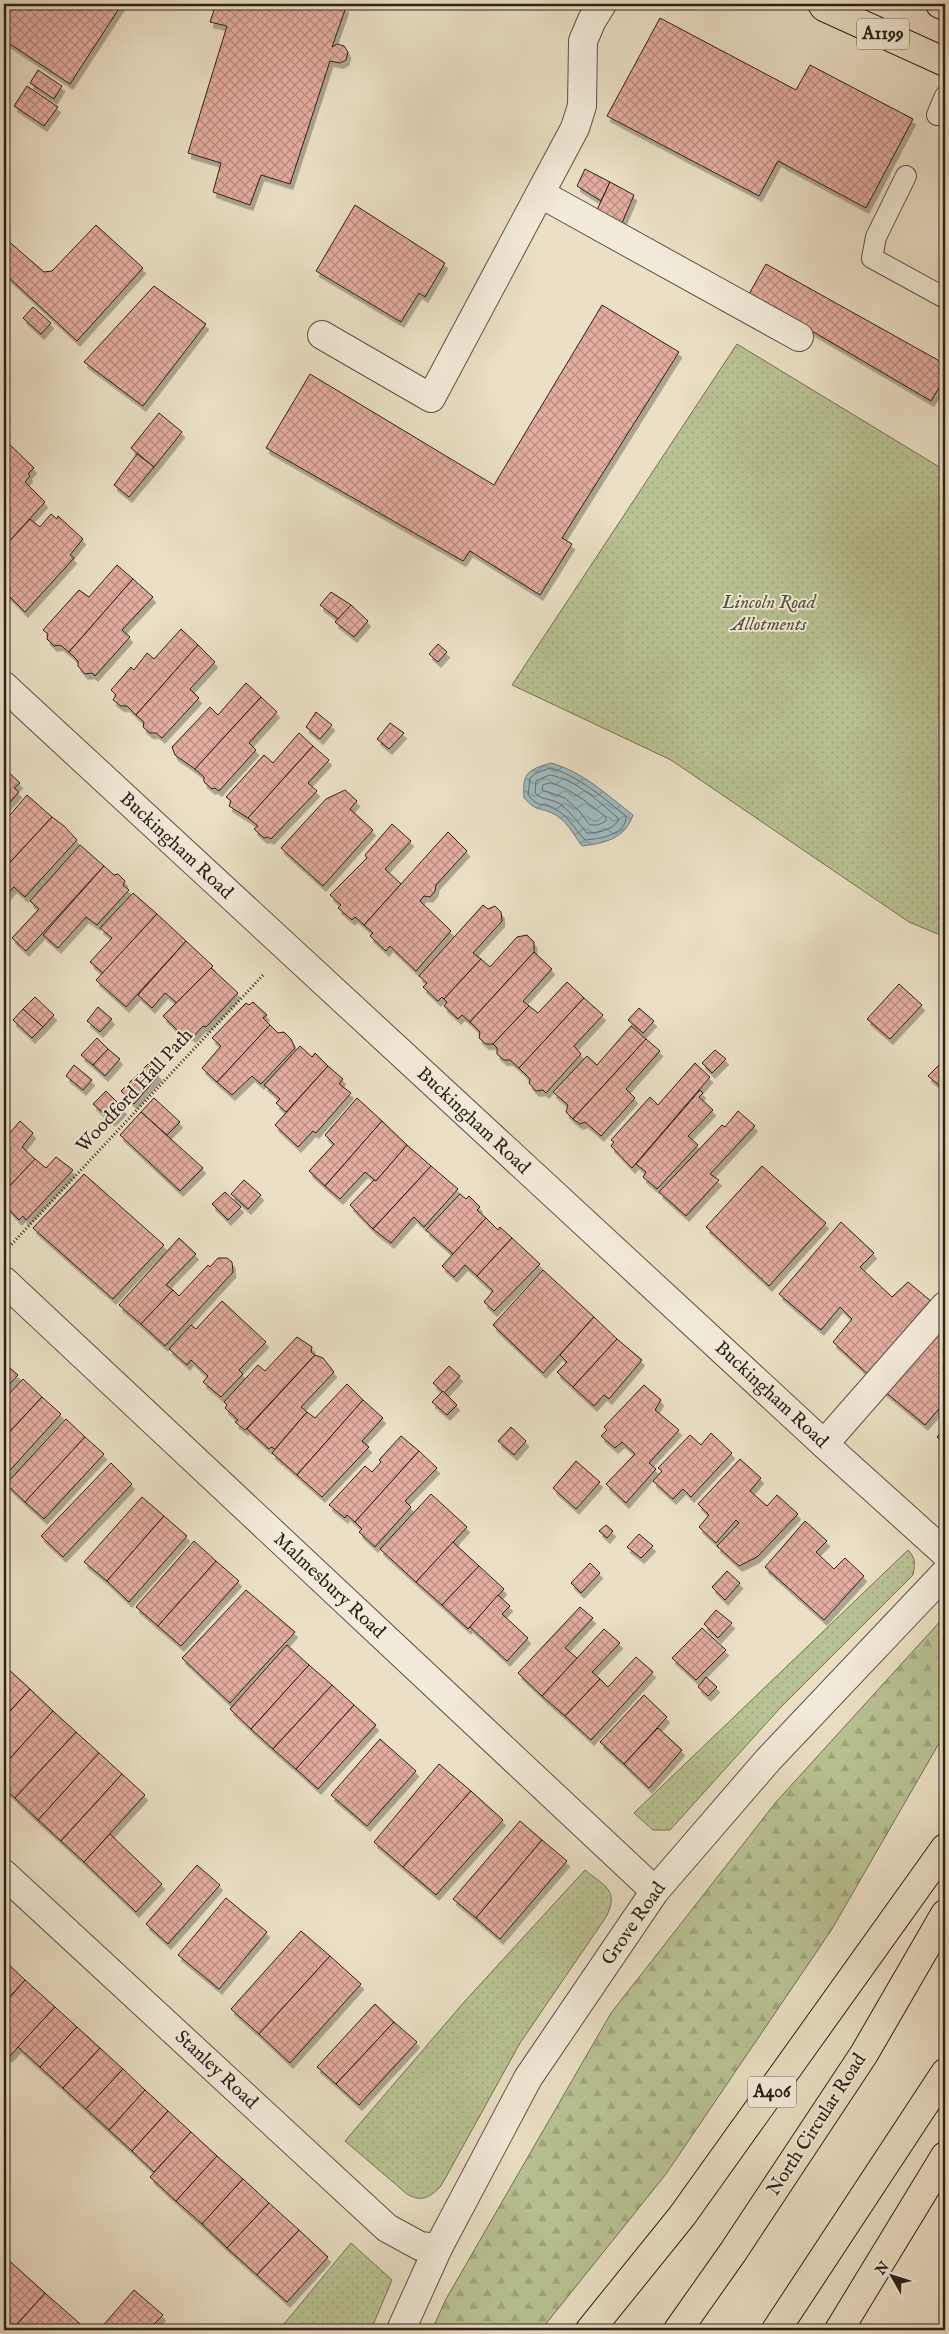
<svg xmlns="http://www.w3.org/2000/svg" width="949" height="2334" font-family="'IM FELL English',serif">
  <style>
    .green { fill: url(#green-dots); stroke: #737256 }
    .forest { fill: url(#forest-firs); stroke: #737256 }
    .water { fill: url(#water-waves); stroke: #717d7e }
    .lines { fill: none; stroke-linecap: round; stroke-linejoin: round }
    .shore { stroke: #666e6d; stroke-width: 1 }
    .building { fill: url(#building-cross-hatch); stroke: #2d221a; filter: url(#shadow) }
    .service-casing { stroke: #5c5245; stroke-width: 22 }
    .minor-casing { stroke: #5c5245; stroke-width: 30 }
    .primary-casing { stroke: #2d221a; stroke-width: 30 }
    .trunk-casing { stroke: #2d221a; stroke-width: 30 }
    .path { stroke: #2d221a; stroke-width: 3; stroke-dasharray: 1 2.5; stroke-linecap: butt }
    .service { stroke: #f2ebd9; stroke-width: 20 }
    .minor { stroke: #f2ebd9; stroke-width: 28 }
    .primary { stroke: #ebe0c5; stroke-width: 28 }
    .trunk { stroke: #ebe0c5; stroke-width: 28 }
    .labels { text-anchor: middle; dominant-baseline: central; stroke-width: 4; stroke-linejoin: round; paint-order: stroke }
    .shield { fill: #f2ebd9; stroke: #685e53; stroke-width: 1 }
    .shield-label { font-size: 18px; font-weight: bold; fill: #2d221a }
    .park-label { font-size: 19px; font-style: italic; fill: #57523e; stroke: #f2ebd9 }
    .street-label { font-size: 19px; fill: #2d221a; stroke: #f2ebd9 }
  </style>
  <defs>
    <pattern id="green-dots" width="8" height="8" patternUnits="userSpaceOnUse" patternTransform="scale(1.25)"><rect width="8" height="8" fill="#b9c293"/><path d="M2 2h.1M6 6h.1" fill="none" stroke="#9fa67e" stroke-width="1.8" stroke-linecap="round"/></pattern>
    <pattern id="forest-firs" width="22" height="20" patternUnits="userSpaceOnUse" patternTransform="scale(1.25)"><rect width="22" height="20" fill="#b9c293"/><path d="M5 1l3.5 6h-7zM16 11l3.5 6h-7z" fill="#9fa67e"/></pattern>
    <pattern id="water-waves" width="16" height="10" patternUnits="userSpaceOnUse" patternTransform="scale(1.25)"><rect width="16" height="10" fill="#9fbac0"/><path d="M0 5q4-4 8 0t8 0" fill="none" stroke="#82979b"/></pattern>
    <pattern id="building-cross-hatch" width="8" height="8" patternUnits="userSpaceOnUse" patternTransform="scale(1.25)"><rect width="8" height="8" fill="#e4ada0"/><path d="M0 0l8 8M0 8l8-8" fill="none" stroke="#b98c82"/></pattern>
    <filter id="shadow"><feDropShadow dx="3" dy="5.5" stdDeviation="0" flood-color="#0004"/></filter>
  </defs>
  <rect width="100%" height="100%" fill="#ebe0c5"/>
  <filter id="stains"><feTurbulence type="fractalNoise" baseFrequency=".004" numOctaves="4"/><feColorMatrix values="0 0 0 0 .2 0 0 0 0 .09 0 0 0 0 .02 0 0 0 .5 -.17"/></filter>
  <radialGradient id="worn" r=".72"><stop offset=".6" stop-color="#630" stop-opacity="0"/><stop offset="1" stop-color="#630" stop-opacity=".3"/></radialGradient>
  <!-- green -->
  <g class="green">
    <polygon points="737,344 941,468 945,461 945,937 909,922 671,760 512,685"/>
    <path d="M908,1550c8,8 7,14 5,25l-132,132 -111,123h-17l-19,-17z"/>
    <path d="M585,1870c19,16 35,20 21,47l-86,126 -79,143c-11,11 -19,17 -34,8l-62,-53 120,-140z"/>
    <polygon points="351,2243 392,2280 371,2330 279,2330"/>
  </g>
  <!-- forest -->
  <polygon class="forest" points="945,1616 945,1733 832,1929 666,2174 541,2330 432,2330 446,2299 611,2013 776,1802"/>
  <!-- water -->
  <path class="water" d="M551,763c32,9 55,31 82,52 -8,24 -28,28 -51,31 -8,-11 -17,-28 -30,-33 -17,-7 -14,-1 -28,-15 -2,-26 4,-28 27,-35z"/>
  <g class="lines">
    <!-- shore -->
    <g class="shore">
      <path d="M551,768c29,9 51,29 75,48 1,19 -27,23 -41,24 -10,-10 -17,-25 -30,-31 -12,-7 -15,0 -27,-14l2,-17 6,-5z"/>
      <path d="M550,775c27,5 48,26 68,43v3c-6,9 -20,12 -31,12 -9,-10 -16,-21 -27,-29 -9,-6 -17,-3 -25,-11l1,-12z"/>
      <path d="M551,783c21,6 38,21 55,34v4l-8,4h-8l-10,-13 -15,-14 -23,-8 1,-5z"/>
    </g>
  </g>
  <!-- building -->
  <g class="building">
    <polygon points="4,4 122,4 70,84 4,40"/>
    <polygon points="216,4 335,4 346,7 332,47 337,44 344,46 348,52 346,60 340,63 330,61 290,184 261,175 250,205 213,192 221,163 188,153 227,26 210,22"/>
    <polygon points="660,18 796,90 810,65 913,119 866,208 778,161 759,196 607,116"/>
    <polygon points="38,70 62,86 54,99 30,83"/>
    <polygon points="27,86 58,107 44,126 14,106"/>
    <polygon points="585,169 610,182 601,201 577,186"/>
    <polygon points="610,182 634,195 622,223 597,210"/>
    <polygon points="355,205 445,263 425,297 419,293 401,322 316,271"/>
    <polygon points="96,225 143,268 77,341 4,273 4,242 6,239 44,272 52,271"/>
    <polygon points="766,264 945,364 945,378 931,401 749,294"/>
    <polygon points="154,286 206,324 143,406 84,362"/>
    <polygon points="602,305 679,352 562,538 572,544 540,595 470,551 463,561 266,448 310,374 494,485"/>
    <polygon points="33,307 51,323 41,334 23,318"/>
    <polygon points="159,413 182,432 154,467 131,448"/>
    <polygon points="5,440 34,468 28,474 30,476 25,482 45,502 4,547"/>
    <polygon points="137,454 154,467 129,497 114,485"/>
    <polygon points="51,514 57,519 58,516 83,539 70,555 74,558 25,612 4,591 4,547 30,519 40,527"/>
    <polygon points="117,565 133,579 69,652 60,645 54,646 47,639 48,634 43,630 79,590 89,597"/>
    <polygon points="133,579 153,597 122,630 130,637 95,676 92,673 85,674 78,666 78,661 69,652"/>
    <polygon points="331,592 351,605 338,619 320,605"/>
    <polygon points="351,605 368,621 354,637 335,622"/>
    <polygon points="181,629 198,645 136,715 127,706 121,706 113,700 116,695 111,690 131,667 134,670 147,653 154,659"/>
    <polygon points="438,644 447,652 438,662 429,654"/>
    <polygon points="198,645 215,662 190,689 199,698 162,738 156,733 150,733 143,727 144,722 136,715"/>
    <polygon points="246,683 261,697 195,769 175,755 172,747 210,707 218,715"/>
    <polygon points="261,697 277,712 249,743 256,750 219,791 215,788 212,789 204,782 204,777 195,769"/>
    <polygon points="316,712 332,725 320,739 306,727"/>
    <polygon points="390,723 404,733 389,749 377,739"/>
    <polygon points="299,733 313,746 248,818 229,806 231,801 226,797 264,755 273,763"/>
    <polygon points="313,746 329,760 308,783 317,791 271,839 268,837 264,838 254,829 258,826 248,818"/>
    <polygon points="5,769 20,783 14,788 19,792 4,809"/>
    <polygon points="345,790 357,801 350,809 373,830 323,886 281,848 326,799"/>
    <polygon points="27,795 52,817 4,869 4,822"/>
    <polygon points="52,817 64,826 77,840 25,897 14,887 4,898 4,869"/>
    <polygon points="392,824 411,841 385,869 401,884 364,925 355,917 352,920 338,908 341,905 330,895 367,858 365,855"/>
    <polygon points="448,832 467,851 436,885 435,891 430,897 424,896 420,901 451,931 416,971 390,946 386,951 370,936 373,933 364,925"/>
    <polygon points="80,845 104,866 26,951 12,938 39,909 30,901"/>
    <polygon points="104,866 114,875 118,874 125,881 123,885 129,890 97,925 86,917 58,948 43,935"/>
    <polygon points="133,893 157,914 103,973 90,962 112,938 100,928"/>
    <polygon points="483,905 488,909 495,906 501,912 502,921 473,953 481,959 444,999 442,997 438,1001 423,987 427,983 419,976"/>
    <polygon points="157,914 186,941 126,1007 96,980"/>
    <polygon points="527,935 534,942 534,952 470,1022 462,1015 458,1019 444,1006 447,1002 444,999 481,959 490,967 517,937"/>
    <polygon points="186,941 213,966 177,1003 165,993 152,1008 138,995"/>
    <polygon points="534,952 552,969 523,1001 529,1006 493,1044 486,1044 479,1038 480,1032 470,1022"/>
    <polygon points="211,968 238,993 206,1027 203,1026 193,1037 188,1034 185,1038 163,1016"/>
    <polygon points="567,982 584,998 519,1068 510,1060 504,1060 497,1054 497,1048 493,1044 529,1006 538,1013"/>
    <polygon points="899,984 922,1005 890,1039 867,1019"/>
    <polygon points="35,997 54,1015 43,1027 23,1009"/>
    <polygon points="584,998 603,1015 574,1046 581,1054 546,1093 543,1090 536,1091 529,1083 530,1079 519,1068"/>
    <polygon points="253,1002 267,1015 263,1018 270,1025 217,1082 202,1068 221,1046 212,1038 246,1003 249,1005"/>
    <polygon points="98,1007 112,1019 100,1032 87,1021"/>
    <polygon points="639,1008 654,1021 643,1033 628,1020"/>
    <polygon points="23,1009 43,1027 32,1038 13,1020"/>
    <polygon points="270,1025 278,1033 284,1032 291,1039 295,1048 261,1084 252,1076 232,1095 217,1082"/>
    <polygon points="631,1026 646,1039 573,1119 566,1112 568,1105 553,1092 587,1056 597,1065"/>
    <polygon points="97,1038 108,1049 93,1065 81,1055"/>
    <polygon points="646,1039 660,1051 626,1089 635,1098 601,1136 585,1122 580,1124 573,1119"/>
    <polygon points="300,1046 312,1057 315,1053 328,1066 286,1112 276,1103 280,1099 264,1085"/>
    <polygon points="108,1049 120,1059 105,1076 93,1065"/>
    <polygon points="715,1050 726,1059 712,1073 702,1063"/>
    <polygon points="945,1059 945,1090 928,1076"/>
    <polygon points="695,1063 710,1077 632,1168 611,1146 614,1142 611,1140 650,1097 658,1105"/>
    <polygon points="148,1064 159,1075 134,1104 121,1091"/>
    <polygon points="74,1065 92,1080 83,1090 66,1076"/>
    <polygon points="328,1066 343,1079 339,1084 351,1093 316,1133 313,1131 298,1147 275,1125"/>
    <polygon points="700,1090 703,1093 699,1097 713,1110 688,1136 698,1145 657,1189 643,1177 646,1172 636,1164"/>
    <polygon points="106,1091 124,1109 112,1121 93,1104"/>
    <polygon points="154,1098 180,1122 167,1135 141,1112"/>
    <polygon points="357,1098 382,1121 325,1186 309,1171 334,1144 325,1135"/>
    <polygon points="738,1111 755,1126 710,1174 719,1180 686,1216 659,1192 722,1125 725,1127"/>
    <polygon points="141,1112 203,1168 180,1191 120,1135"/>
    <polygon points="20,1121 33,1133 22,1147 35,1159 4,1192 4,1140"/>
    <polygon points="382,1121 407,1145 376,1181 365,1172 340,1199 325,1186"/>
    <polygon points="407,1145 431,1166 373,1229 350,1205 374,1180 376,1181"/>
    <polygon points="56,1157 73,1170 26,1220 23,1216 19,1220 4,1204 4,1192 35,1159 46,1168"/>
    <polygon points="431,1166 458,1189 424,1227 414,1217 391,1243 373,1229"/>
    <polygon points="762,1166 826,1223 769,1286 706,1227"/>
    <polygon points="84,1174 164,1245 113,1299 33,1228"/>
    <polygon points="244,1180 261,1195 248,1209 231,1194"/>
    <polygon points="225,1192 241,1207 228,1220 212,1204"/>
    <polygon points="460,1194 466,1199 469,1196 480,1207 477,1210 486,1218 453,1254 426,1230"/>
    <polygon points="486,1218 498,1230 500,1227 512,1238 477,1276 465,1265 454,1277 442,1266"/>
    <polygon points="841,1222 874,1253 860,1267 892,1297 908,1282 938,1307 872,1378 833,1342 852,1319 840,1307 821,1330 779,1294"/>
    <polygon points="179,1238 196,1254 166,1285 173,1290 141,1324 119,1305"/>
    <polygon points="512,1238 540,1264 494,1311 484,1302 493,1291 477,1276"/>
    <polygon points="218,1258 227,1258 232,1262 233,1272 165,1346 141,1324 173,1290 179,1296 208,1265 210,1267"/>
    <polygon points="543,1270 594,1317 543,1373 493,1325"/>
    <polygon points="222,1301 266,1342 239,1370 243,1374 221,1397 203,1382 208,1376 191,1360 187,1365 169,1349 191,1325 196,1329"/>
    <polygon points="594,1317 617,1339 573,1387 557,1372 567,1362 560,1355"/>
    <polygon points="945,1318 945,1404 944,1403 925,1425 883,1390"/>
    <polygon points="297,1337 312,1347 311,1352 315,1355 245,1430 235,1422 238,1420 225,1408 227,1405 224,1402 258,1365 265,1371"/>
    <polygon points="617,1339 642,1360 609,1399 604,1395 594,1406 573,1387"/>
    <polygon points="315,1355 323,1358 334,1372 301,1407 307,1412 275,1449 271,1447 269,1449 247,1429"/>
    <polygon points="4,1363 18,1375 4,1390"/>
    <polygon points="449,1366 460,1376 444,1393 433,1383"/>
    <polygon points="23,1379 42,1397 4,1438 4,1399"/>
    <polygon points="347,1384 363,1400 297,1475 272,1453 307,1412 315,1418"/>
    <polygon points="644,1385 661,1400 655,1410 679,1430 649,1463 656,1469 626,1503 606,1484 635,1454 622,1442 615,1448 601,1436 607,1430 604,1427"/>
    <polygon points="443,1391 457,1405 447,1415 432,1402"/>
    <polygon points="42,1397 61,1414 4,1477 4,1438"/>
    <polygon points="363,1400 383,1418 362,1441 369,1447 322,1497 297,1475"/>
    <polygon points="66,1419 85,1437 25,1502 6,1484"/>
    <polygon points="511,1427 526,1441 514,1455 498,1441"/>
    <polygon points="945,1428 945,1445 937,1437"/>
    <polygon points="711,1433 732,1453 691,1497 683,1489 673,1499 653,1481 662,1471 658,1468 690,1435 701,1445"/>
    <polygon points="401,1436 419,1451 355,1522 347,1515 345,1518 329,1505 365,1466 372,1472 381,1462 379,1460"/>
    <polygon points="85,1437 104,1454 44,1519 25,1502"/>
    <polygon points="419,1451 437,1468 405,1501 411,1507 375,1547 359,1532 362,1529 355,1522"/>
    <polygon points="740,1459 761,1478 750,1491 767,1506 777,1495 798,1514 757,1557 739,1566 717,1546 739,1523 736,1520 716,1543 699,1527 709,1515 698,1504"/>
    <polygon points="576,1461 600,1482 576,1509 553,1488"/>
    <polygon points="111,1463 132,1484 63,1557 41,1536"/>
    <polygon points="431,1494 467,1527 416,1582 380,1549"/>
    <polygon points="142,1497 164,1516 107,1581 84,1562"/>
    <polygon points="164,1516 187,1536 129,1602 107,1581"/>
    <polygon points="805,1521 827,1541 816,1552 834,1569 845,1558 864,1576 824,1620 765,1567"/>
    <polygon points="606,1525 613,1531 607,1538 599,1531"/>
    <polygon points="639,1534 653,1546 641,1558 627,1547"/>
    <polygon points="194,1541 216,1561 158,1626 136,1607"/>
    <polygon points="453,1542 479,1566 442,1605 416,1582"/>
    <polygon points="216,1561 239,1581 181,1646 158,1626"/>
    <polygon points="590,1563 600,1573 581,1593 571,1583"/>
    <polygon points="479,1566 504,1589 468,1629 442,1605"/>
    <polygon points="727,1571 740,1583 725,1600 712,1587"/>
    <polygon points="246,1590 295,1632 230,1703 182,1658"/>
    <polygon points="498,1595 510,1606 502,1614 528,1638 507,1661 470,1627"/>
    <polygon points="580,1607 593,1618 565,1648 577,1658 542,1696 518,1673"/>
    <polygon points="716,1610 732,1623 718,1638 704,1624"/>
    <polygon points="702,1628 726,1650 696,1680 672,1658"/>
    <polygon points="604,1629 620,1643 592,1672 600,1679 565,1716 542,1696"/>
    <polygon points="287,1645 309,1665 251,1729 230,1709"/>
    <polygon points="636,1657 653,1672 591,1740 565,1716 600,1679 608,1687"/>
    <polygon points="309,1665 332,1685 273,1749 251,1729"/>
    <polygon points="7,1668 30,1689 4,1718 4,1672"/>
    <polygon points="706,1677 717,1687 708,1696 698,1687"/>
    <polygon points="332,1685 354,1705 296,1769 273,1749"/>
    <polygon points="30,1689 53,1711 4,1765 4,1718"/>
    <polygon points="644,1695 667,1717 624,1764 600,1742"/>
    <polygon points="354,1705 376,1725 318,1789 296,1769"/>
    <polygon points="53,1711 76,1732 15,1798 4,1788 4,1765"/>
    <polygon points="658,1728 682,1750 649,1788 624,1764"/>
    <polygon points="76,1732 99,1753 38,1820 15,1798"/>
    <polygon points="380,1739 416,1771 367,1826 331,1795"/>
    <polygon points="99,1753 122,1774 61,1841 38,1820"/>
    <polygon points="439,1764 471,1791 403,1867 374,1842"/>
    <polygon points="122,1774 145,1795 84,1862 61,1841"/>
    <polygon points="471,1791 503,1820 436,1895 403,1867"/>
    <polygon points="520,1821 542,1840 476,1918 453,1899"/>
    <polygon points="110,1834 162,1884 136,1912 84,1862"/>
    <polygon points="542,1840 567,1861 500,1939 476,1918"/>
    <polygon points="197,1865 220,1885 168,1944 146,1924"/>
    <polygon points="226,1898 267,1932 219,1989 178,1955"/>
    <polygon points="301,1931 330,1956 259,2034 231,2009"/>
    <polygon points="330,1956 361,1984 290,2063 259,2034"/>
    <polygon points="4,1960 25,1980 4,2003"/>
    <polygon points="25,1980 55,2007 9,2057 4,2052 4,2004"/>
    <polygon points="375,2004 394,2022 336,2084 317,2067"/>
    <polygon points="55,2007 77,2027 40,2067 18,2047"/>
    <polygon points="394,2022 417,2042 359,2105 336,2084"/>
    <polygon points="77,2027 100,2048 63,2088 40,2067"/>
    <polygon points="100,2048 123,2069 86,2109 63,2088"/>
    <polygon points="123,2069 145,2090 109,2130 86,2109"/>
    <polygon points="145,2090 168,2111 132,2151 109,2130"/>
    <polygon points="168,2111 191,2132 154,2172 132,2151"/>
    <polygon points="191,2132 217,2156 176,2201 150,2177"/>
    <polygon points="217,2156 243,2179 202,2224 176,2201"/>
    <polygon points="243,2179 269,2203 227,2248 202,2224"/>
    <polygon points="269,2203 299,2230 257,2275 227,2248"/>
    <polygon points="299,2230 328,2257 287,2302 257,2275"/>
    <polygon points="4,2256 45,2293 12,2330 4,2330"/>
    <polygon points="134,2290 163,2315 148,2330 99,2330"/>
    <polygon points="45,2293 87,2330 12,2330"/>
  </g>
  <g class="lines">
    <defs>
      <g id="service">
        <polyline points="937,115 945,96"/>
        <polyline points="906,176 876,237 872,258 945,298"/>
      </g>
      <g id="minor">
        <polyline points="541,194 799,337"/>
        <polyline points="322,335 431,398 575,128 582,106 583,41 592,20 602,4"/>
        <polyline points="4,686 824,1444 945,1553"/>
        <polyline points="4,1281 655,1891"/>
        <polyline points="824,1444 945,1306"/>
        <polyline points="4,1874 387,2228 420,2246 438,2248"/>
        <polyline points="401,2330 438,2248 528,2078 655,1891 768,1760 945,1573"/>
      </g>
      <g id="primary">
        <polyline points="822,4 824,7 945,62"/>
        <polyline points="940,4 945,6"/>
      </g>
      <g id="trunk">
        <polyline points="590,2330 682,2216 945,1848"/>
        <polyline points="678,2330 733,2252 864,2054 945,1914"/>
        <polyline points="776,2330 945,2073"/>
        <polyline points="839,2330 945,2156"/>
      </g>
    </defs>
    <!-- service casing -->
    <use href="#service" class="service-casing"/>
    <!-- minor casing -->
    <use href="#minor" class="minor-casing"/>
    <!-- primary casing -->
    <use href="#primary" class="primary-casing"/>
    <!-- trunk casing -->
    <use href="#trunk" class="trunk-casing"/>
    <!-- path -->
    <polyline class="path" points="9,1247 264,974"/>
    <!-- service -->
    <use href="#service" class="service"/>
    <!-- minor -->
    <use href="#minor" class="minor"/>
    <!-- primary -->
    <use href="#primary" class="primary"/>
    <!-- trunk -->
    <use href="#trunk" class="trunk"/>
  </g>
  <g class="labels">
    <!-- shield labels -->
    <g class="shield">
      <rect x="857" y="18.5" width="52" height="31" rx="4"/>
      <rect x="748" y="2076.5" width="48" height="31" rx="4"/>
    </g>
    <g class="shield-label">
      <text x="883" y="34">A1199</text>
      <text x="772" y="2092">A406</text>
    </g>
    <!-- park labels -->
    <g class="park-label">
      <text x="769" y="603">Lincoln Road<tspan x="769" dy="22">Allotments</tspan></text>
    </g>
    <!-- street labels -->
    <g class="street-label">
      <text transform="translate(176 846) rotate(43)">Buckingham Road</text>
      <text transform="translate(135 1091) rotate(-47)">Woodford Hall Path</text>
      <text transform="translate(473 1121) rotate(43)">Buckingham Road</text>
      <text transform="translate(771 1395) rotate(43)">Buckingham Road</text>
      <text transform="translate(329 1586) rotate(43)">Malmesbury Road</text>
      <text transform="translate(634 1924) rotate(-55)">Grove Road</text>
      <text transform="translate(216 2070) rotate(43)">Stanley Road</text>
      <text transform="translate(817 2125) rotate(-57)">North Circular Road</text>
    </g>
  </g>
  <!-- margin -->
  <rect width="949" height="2334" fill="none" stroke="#ebe0c5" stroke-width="20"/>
  <rect x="5" y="5" width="939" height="2324" fill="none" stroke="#2d221a" stroke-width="2.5"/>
  <rect x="10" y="10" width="929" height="2314" fill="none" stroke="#2d221a"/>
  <!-- north arrow -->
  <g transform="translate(892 2276) rotate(309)" stroke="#f2ebd9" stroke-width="4" paint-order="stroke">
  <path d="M0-4L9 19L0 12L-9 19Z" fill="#2d221a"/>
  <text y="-8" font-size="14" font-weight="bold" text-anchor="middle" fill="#2d221a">N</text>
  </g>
  <rect width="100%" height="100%" filter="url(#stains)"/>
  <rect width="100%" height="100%" fill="url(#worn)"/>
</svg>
